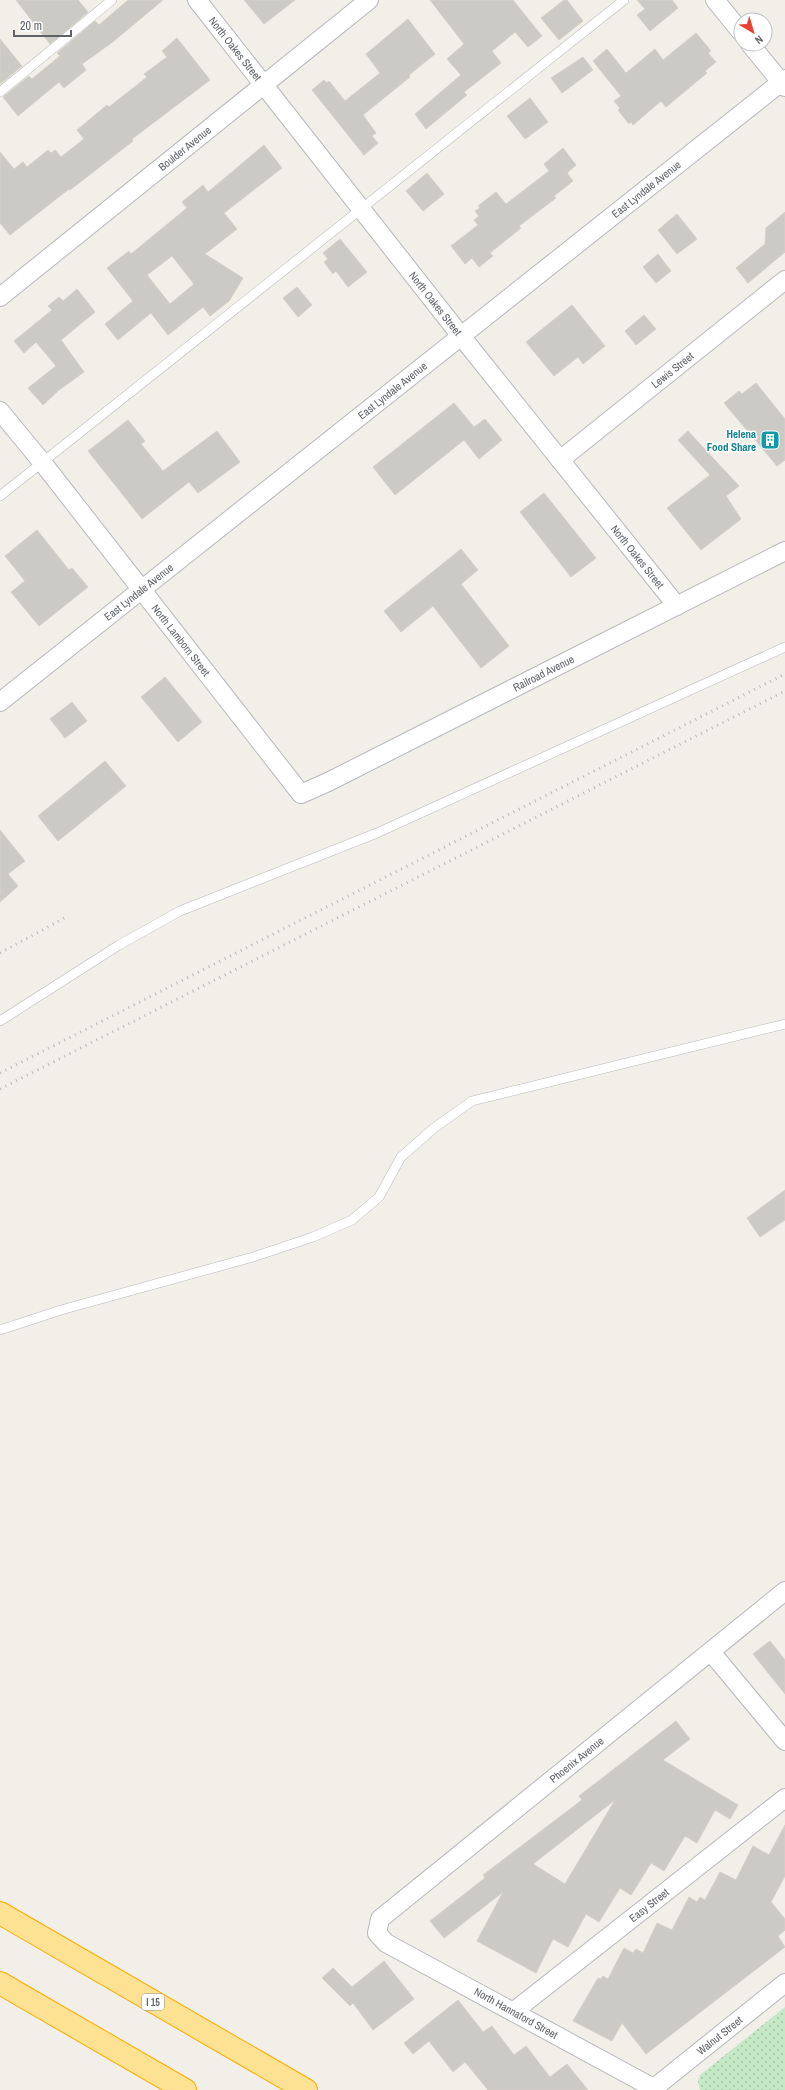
<svg xmlns="http://www.w3.org/2000/svg" width="785" height="2090" font-family="'Archivo Narrow',sans-serif">
  <style>
    .park { fill: url(#park-dots) }
    .building { fill: #cccac5; stroke: #d6d1c6; fill-rule: evenodd }
    .lines { fill: none; stroke-linecap: round; stroke-linejoin: round }
    .service-casing { stroke: #b5b8bc; stroke-width: 10 }
    .minor-casing { stroke: #b5b8bc; stroke-width: 20 }
    .motorway-casing { stroke: #f9ab00; stroke-width: 24 }
    .service { stroke: #fff; stroke-width: 9 }
    .minor { stroke: #fff; stroke-width: 18 }
    .motorway { stroke: #fde293; stroke-width: 22 }
    .rail { stroke: #b6b7b8; stroke-width: 3; stroke-dasharray: 1 5; stroke-linecap: butt }
    .labels { text-anchor: middle; dominant-baseline: central; stroke-width: 3; stroke-linejoin: round; paint-order: stroke }
    .shield { fill: #fff; stroke: #8f9295; stroke-width: 1 }
    .shield-label { font-size: 10px; font-weight: bold; fill: #5f6368 }
    .street-label { font-size: 11px; fill: #5f6368; stroke: #fff }
    .culture-label { font-size: 11px; font-weight: bold; fill: #0d838f; stroke: #fff; text-anchor: end }
  </style>
  <defs>
    <pattern id="park-dots" width="8" height="8" patternUnits="userSpaceOnUse"><rect width="8" height="8" fill="#c5e8c5"/><path d="M2 2h.1M6 6h.1" fill="none" stroke="#a3c0a4" stroke-width="1.8" stroke-linecap="round"/></pattern>
  </defs>
  <rect width="100%" height="100%" fill="#f1efe8"/>
  <!-- park -->
  <polygon class="park" points="785,2007 785,2090 700,2090 698,2082 700,2075"/>
  <!-- building -->
  <g class="building">
    <polygon points="16,0 78,0 88,12 50,44"/>
    <polygon points="128,0 163,0 114,41 82,64 86,70 64,88 59,82 18,116 3,97 29,76 32,79 60,56 57,53 95,21 99,25"/>
    <polygon points="244,0 295,0 264,24"/>
    <polygon points="430,0 513,0 542,36 528,47 515,32 492,51 501,63 464,92 467,95 426,129 415,114 461,75 447,59 464,44"/>
    <polygon points="564,0 567,0 583,21 559,40 541,18"/>
    <polygon points="637,0 672,0 678,8 650,31 637,15 645,9"/>
    <polygon points="408,19 435,54 409,75 410,77 363,115 376,133 372,136 378,143 364,155 312,90 324,80 327,83 329,81 345,101 380,73 366,54"/>
    <polygon points="696,33 711,51 708,53 716,62 705,71 707,73 666,107 661,101 633,125 631,122 629,124 618,110 620,108 614,101 621,96 593,61 607,49 626,73 655,49 663,60"/>
    <polygon points="177,38 210,80 132,139 133,141 70,190 69,189 10,235 0,223 0,152 14,169 23,162 27,167 48,150 51,153 55,150 61,157 84,139 77,130 107,105 109,107 147,77 144,74 167,57 162,51"/>
    <polygon points="0,39 22,66 0,84"/>
    <polygon points="583,57 593,70 562,93 551,78"/>
    <polygon points="530,98 548,122 525,139 507,116"/>
    <path d="M264,145l18,23 -58,45 13,16 -32,25 38,24 -14,23 -19,15 -7,-9 -35,28 -17,-22 -33,27 -13,-16 28,-23 -26,-33 22,-17 2,3 56,-46 -5,-6 21,-17 5,7zM172,256l22,28 -24,20 -23,-29z"/>
    <polygon points="563,148 576,165 567,173 573,181 554,196 556,198 519,226 521,228 490,253 493,256 479,267 472,258 465,264 451,246 478,225 474,220 479,216 475,211 480,208 478,206 496,192 506,204 549,171 544,164"/>
    <polygon points="427,173 444,194 423,211 406,191"/>
    <polygon points="785,212 785,252 748,283 736,268 765,244 766,228"/>
    <polygon points="677,214 697,239 677,254 658,230"/>
    <polygon points="340,239 367,272 348,287 336,271 333,274 324,262 328,259 323,253"/>
    <polygon points="658,254 671,271 656,283 643,267"/>
    <polygon points="297,287 312,305 298,317 283,298"/>
    <polygon points="77,289 95,312 61,340 84,372 59,390 43,405 28,388 56,366 36,342 24,353 14,341 52,310 48,306 59,297 63,301"/>
    <polygon points="572,305 605,346 583,364 578,357 554,376 526,342"/>
    <polygon points="644,315 656,329 636,345 625,331"/>
    <polygon points="756,383 785,419 785,460 777,466 724,403 739,391 742,394"/>
    <polygon points="454,403 474,427 485,419 502,440 479,459 464,440 395,495 373,467"/>
    <polygon points="128,420 145,441 141,444 163,471 217,431 240,462 198,493 189,482 142,519 88,451"/>
    <polygon points="688,431 739,486 726,496 741,519 701,550 667,508 710,475 678,440"/>
    <polygon points="544,493 596,558 571,577 520,512"/>
    <polygon points="37,530 69,570 72,568 88,587 39,626 11,592 25,581 5,556"/>
    <polygon points="461,549 478,570 461,584 509,646 481,668 433,606 401,632 384,611"/>
    <polygon points="165,677 202,722 178,742 141,697"/>
    <polygon points="72,702 87,721 65,738 50,719"/>
    <polygon points="105,761 126,786 58,841 38,816"/>
    <polygon points="0,830 25,861 8,874 18,886 0,902"/>
    <polygon points="785,1190 785,1220 760,1237 747,1218"/>
    <polygon points="770,1641 785,1660 785,1694 753,1654"/>
    <path d="M676,1721l14,18 -27,21 75,45 -8,14 -15,-9 -18,33 -12,-7 -21,35 -13,-8 -20,32 -11,-7 -21,34 -13,-8 -18,33 -15,-8 -17,34 -59,-32 26,-49 -59,46 -14,-17 55,-43 -2,-3 99,-75 -3,-4zM615,1800l-50,84 -32,-20z"/>
    <polygon points="785,1825 785,1876 771,1902 785,1919 785,1930 778,1936 785,1947 646,2054 622,2023 612,2041 573,2021 598,1978 601,1979 603,1976 608,1979 624,1948 633,1953 636,1949 643,1953 657,1923 672,1930 689,1897 697,1902 700,1897 705,1900 720,1872 736,1880 753,1846 769,1855"/>
    <polygon points="384,1961 414,1999 373,2030 353,2003 350,2006 322,1978 333,1968 352,1987"/>
    <polygon points="458,2000 483,2032 492,2026 514,2055 526,2046 550,2077 567,2064 588,2090 488,2090 465,2062 453,2072 429,2041 413,2054 404,2043"/>
  </g>
  <g class="lines">
    <defs>
      <g id="service">
        <polyline points="0,92 112,0"/>
        <polyline points="0,496 624,0"/>
        <polyline points="0,1021 119,945 180,911 377,833 785,647"/>
        <polyline points="0,1330 61,1310 253,1257 313,1237 352,1220 379,1197 401,1157 434,1128 472,1101 785,1024"/>
      </g>
      <g id="minor">
        <path id="s1" d="M197,0l264,336 216,270"/>
        <polyline points="715,0 741,32"/>
        <polyline points="750,44 785,87"/>
        <path id="s2" d="M0,297l369,-297"/>
        <path id="s3" d="M0,411l42,51 259,332 27,-12 457,-231"/>
        <path id="s4" d="M560,460l225,-180"/>
        <path id="s5" d="M0,702l785,-623"/>
        <polyline points="711,1652 785,1741"/>
        <path id="s6" d="M513,2012l272,-214"/>
        <path id="s7" d="M654,2088l131,-105"/>
        <path id="s8" d="M657,2090l-271,-147 -9,-10 3,-14 405,-328"/>
      </g>
      <g id="motorway">
        <polyline points="0,1913 306,2090"/>
        <polyline points="0,1983 185,2090"/>
      </g>
    </defs>
    <!-- service casing -->
    <use href="#service" class="service-casing"/>
    <!-- minor casing -->
    <use href="#minor" class="minor-casing"/>
    <!-- motorway casing -->
    <use href="#motorway" class="motorway-casing"/>
    <!-- service -->
    <use href="#service" class="service"/>
    <!-- minor -->
    <use href="#minor" class="minor"/>
    <!-- motorway -->
    <use href="#motorway" class="motorway"/>
    <!-- rail -->
    <g class="rail">
      <polyline points="0,953 68,916"/>
      <polyline points="0,1073 785,674"/>
      <polyline points="0,1089 785,691"/>
    </g>
  </g>
  <!-- icons -->
  <defs>
    <symbol id="building-square" viewBox="-11 -11 22 22"><rect x="-9" y="-9" width="18" height="18" rx="4" fill="#0f9aa8" stroke="#fff"/><path d="M-4-6H4V6H1V3H-1V6H-4ZM-2.5-4.3h1.7v1.8h-1.7ZM.8-4.3h1.7v1.8H.8ZM-2.5-1h1.7V.8h-1.7ZM.8-1h1.7V.8H.8Z" fill="#fff"/></symbol>
  </defs>
  <g fill-rule="evenodd">
    <use href="#building-square" x="759" y="429" width="22" height="22"/>
  </g>
  <g class="labels">
    <!-- shield labels -->
    <rect class="shield" x="142" y="1994" width="22" height="16" rx="3"/>
    <g class="shield-label">
      <text x="153" y="2002">I 15</text>
    </g>
    <!-- street labels -->
    <g class="street-label">
      <text stroke="none"><textPath href="#s1" startOffset="62">North Oakes Street</textPath></text>
      <text stroke="none"><textPath href="#s2" startOffset="237">Boulder Avenue</textPath></text>
      <text stroke="none"><textPath href="#s5" startOffset="825">East Lyndale Avenue</textPath></text>
      <text stroke="none"><textPath href="#s1" startOffset="386">North Oakes Street</textPath></text>
      <text stroke="none"><textPath href="#s4" startOffset="144">Lewis Street</textPath></text>
      <text stroke="none"><textPath href="#s5" startOffset="501">East Lyndale Avenue</textPath></text>
      <text stroke="none"><textPath href="#s1" startOffset="710">North Oakes Street</textPath></text>
      <text stroke="none"><textPath href="#s5" startOffset="177">East Lyndale Avenue</textPath></text>
      <text stroke="none"><textPath href="#s3" startOffset="292">North Lamborn Street</textPath></text>
      <text stroke="none"><textPath href="#s3" startOffset="758">Railroad Avenue</textPath></text>
      <text stroke="none"><textPath href="#s8" startOffset="589">Phoenix Avenue</textPath></text>
      <text stroke="none"><textPath href="#s6" startOffset="173">Easy Street</textPath></text>
      <text transform="translate(516 2013) rotate(29)">North Hannaford Street</text>
      <text stroke="none"><textPath href="#s7" startOffset="84">Walnut Street</textPath></text>
    </g>
    <!-- culture labels -->
    <g class="culture-label">
      <text x="756" y="434">Helena<tspan x="756" dy="13">Food Share</tspan></text>
    </g>
  </g>
  <!-- north arrow -->
  <g transform="translate(753 32) rotate(142)"><circle r="19" fill="#ffffff" stroke="#bfc1c3"/>
  <path d="M0-3L7 15L0 10L-7 15Z" fill="#ea4335"/>
  <text y="-6" font-size="11" font-weight="bold" text-anchor="middle" fill="#5f6368">N</text>
  </g>
  <!-- scale -->
  <path d="M14 30v6h57v-6" fill="none" stroke="#5f6368" stroke-width="2"/>
  <text x="20" y="30" font-size="12" fill="#5f6368" stroke="#ffffff" stroke-width="3" paint-order="stroke">20 m</text>
</svg>
